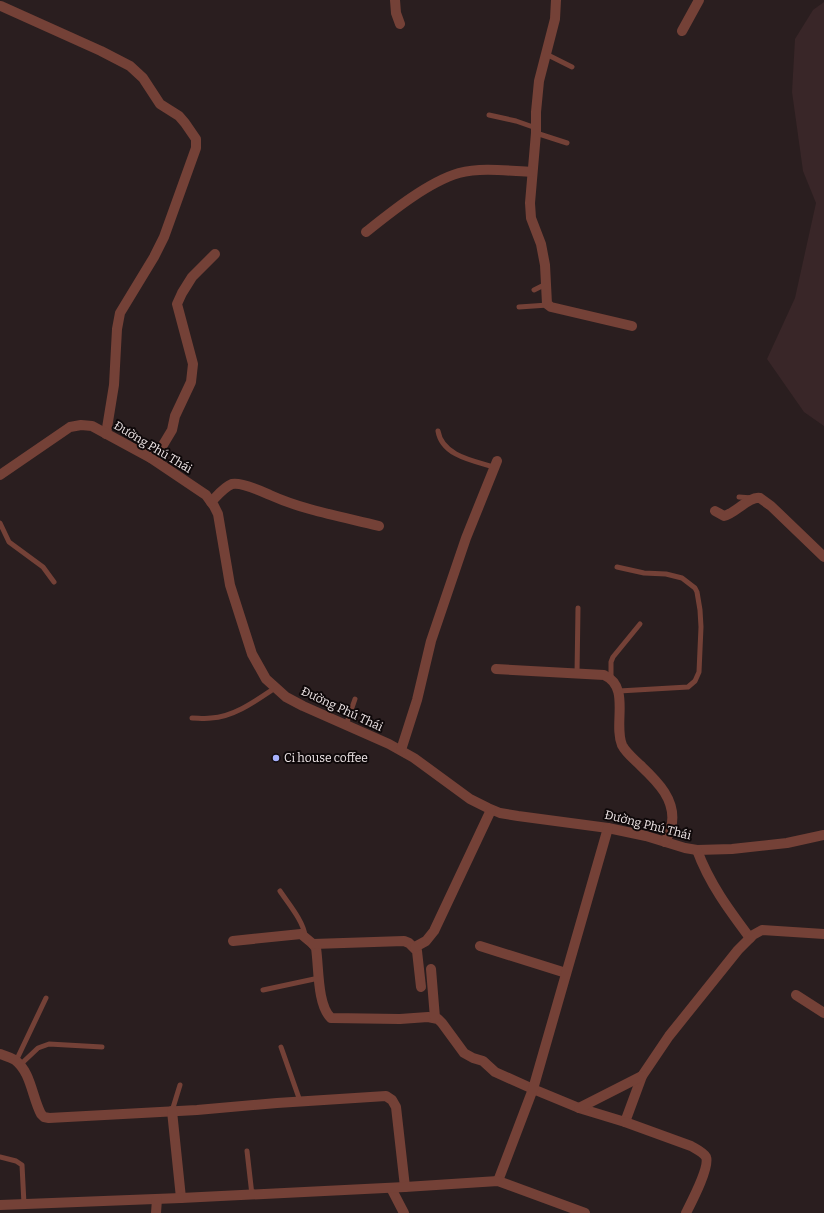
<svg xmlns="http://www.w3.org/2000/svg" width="824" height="1213" font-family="Bitter,serif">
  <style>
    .built { fill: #392628 }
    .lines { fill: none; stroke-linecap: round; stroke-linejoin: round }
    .lane { stroke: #744137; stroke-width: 5 }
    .street { stroke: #744137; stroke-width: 10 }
    .poi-dot { fill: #a7b1fc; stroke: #0f090a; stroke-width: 1.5 }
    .labels { text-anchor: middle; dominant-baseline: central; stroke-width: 4; stroke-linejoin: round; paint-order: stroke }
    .street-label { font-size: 12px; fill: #f0e7e8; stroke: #0f090a }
    .poi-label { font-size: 12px; fill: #f0e7e8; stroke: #0f090a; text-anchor: start }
  </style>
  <rect width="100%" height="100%" fill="#2a1e1f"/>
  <!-- built -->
  <polygon class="built" points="824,2 824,426 804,412 767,359 795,298 816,203 803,171 792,92 795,39 813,10"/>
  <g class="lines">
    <!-- lane -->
    <g class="lane">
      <polyline points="546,54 572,67"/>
      <polyline points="489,115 516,121 536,128"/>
      <polyline points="536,133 567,143"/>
      <polyline points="534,290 546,284"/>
      <polyline points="519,307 548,305"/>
      <path d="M438,431c4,25 36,30 56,36"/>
      <polyline points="739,497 752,498"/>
      <polyline points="0,523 9,542 43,567 54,582"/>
      <polyline points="617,567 644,573 666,574 682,578 695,588 697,592 700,610 701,627 699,672 695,681 688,687 619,691"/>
      <polyline points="577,674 578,608"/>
      <polyline points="611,678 611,662 613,657 640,624"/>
      <path d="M192,718c6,0 13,1 19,0 23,-1 46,-18 64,-30"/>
      <polyline points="346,725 355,699"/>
      <path d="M280,891c8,12 24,31 25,45"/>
      <polyline points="263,990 319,978"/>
      <polyline points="281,1047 300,1101"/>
      <polyline points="16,1061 46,998"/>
      <polyline points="20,1065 38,1048 49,1044 102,1047"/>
      <polyline points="172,1111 180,1085"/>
      <polyline points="247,1151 252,1195"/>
      <polyline points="0,1157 16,1161 22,1165 24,1204"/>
    </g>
    <!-- street -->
    <g class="street">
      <polyline points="395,0 396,13 400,24"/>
      <polyline points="556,0 555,19 539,81 536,112 536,133 530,203 531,218 541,244 545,265 547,304 551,307 632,326"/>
      <polyline points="1,6 101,51 130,66 143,78 160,104 179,116 185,123 196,139 196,148 164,237 154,257 120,313 117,329 114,385 106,434"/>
      <polyline points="682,31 699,0"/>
      <path d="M366,232c25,-20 62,-50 93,-59 23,-6 50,-2 73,-1"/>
      <polyline points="151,458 163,445 172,430 175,416 191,382 193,364 177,304 182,293 192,277 215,254"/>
      <polyline points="0,475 70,427 81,425 92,426 151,458 206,495 214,506 218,514 230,585 252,654 266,679 286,697 303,706 389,744 414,758 470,799 488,808 500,813 518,816 608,828 646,836 685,848 697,850 732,849 787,843 824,835"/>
      <path d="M211,502c6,-6 13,-15 21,-18 10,-2 29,7 38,11 33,15 73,22 109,31"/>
      <path d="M715,511l9,5c12,-3 25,-20 36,-18l11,8 53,51"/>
      <path d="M496,669l108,6c27,12 9,48 18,70 4,8 12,14 18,20 17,16 38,36 31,63 -1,4 -4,9 -6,14"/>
      <polyline points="401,750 417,700 431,641 466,538 497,461"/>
      <path d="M697,850c12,33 32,60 53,88"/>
      <path d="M233,941l68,-7 12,10 3,4c3,19 1,57 15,70l69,1 28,-2 10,2 4,4 22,30 9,5 10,3 12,11 38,17 46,19 46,14 17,-46 27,-40 69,-86 15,-15 9,-5 62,4"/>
      <polyline points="313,944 404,941 409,943 417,951 421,987"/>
      <polyline points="480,946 566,973"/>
      <polyline points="415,947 426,941 434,931 491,810"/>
      <polyline points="431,969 435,1018"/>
      <polyline points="796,995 824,1013"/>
      <path d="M0,1054c5,2 10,3 15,6 16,12 17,37 26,54l3,3 5,1 148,-8 80,-7 109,-7 6,4 4,7 9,80"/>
      <polyline points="579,1108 642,1076"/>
      <polyline points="172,1111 181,1198"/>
      <path d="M625,1122l66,24c5,3 12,6 15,11 4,10 -15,46 -20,56"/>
      <polyline points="498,1181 533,1089 608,828"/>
      <polyline points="391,1188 404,1213"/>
      <polyline points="0,1205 181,1198 405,1187 498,1181 585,1213"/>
      <polyline points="156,1213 157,1199"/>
    </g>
  </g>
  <!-- markers -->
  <circle class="poi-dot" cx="276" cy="758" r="4"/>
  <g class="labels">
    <!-- street labels -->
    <g class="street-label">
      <text transform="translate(153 447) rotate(31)">Đường Phú Thái</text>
      <text transform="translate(342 709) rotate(25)">Đường Phú Thái</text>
      <text transform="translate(648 825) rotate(14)">Đường Phú Thái</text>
    </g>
    <!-- poi labels -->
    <g class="poi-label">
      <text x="284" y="758">Ci house coffee</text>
    </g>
  </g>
</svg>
